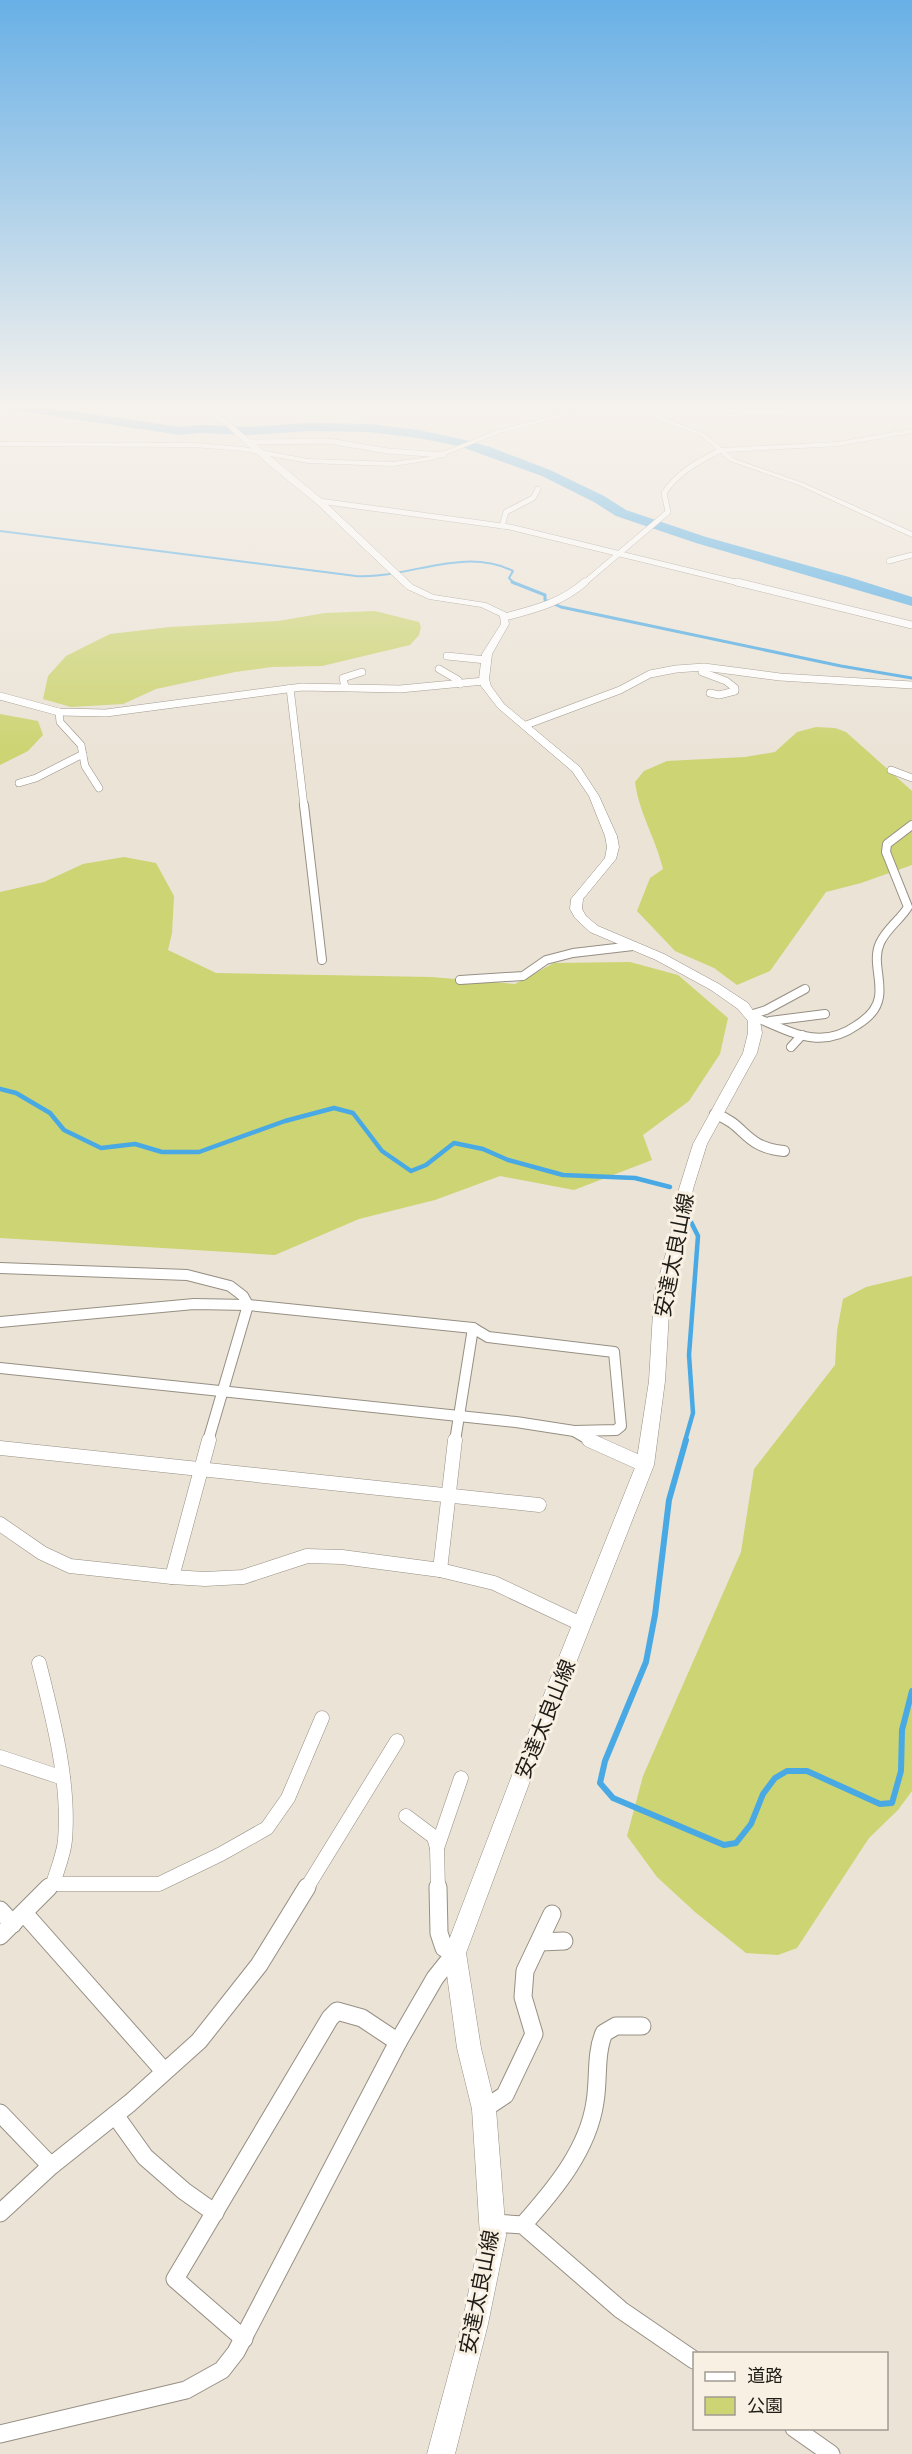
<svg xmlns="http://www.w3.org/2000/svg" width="912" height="2454" font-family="Cabin,'Noto Sans JP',sans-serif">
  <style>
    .green { fill: #ccd473 }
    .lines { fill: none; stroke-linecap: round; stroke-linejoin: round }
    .stream-far3 { stroke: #49a9e4; stroke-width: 2 }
    .stream-far2 { stroke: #49a9e4; stroke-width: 3 }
    .stream-far1 { stroke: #49a9e4; stroke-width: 4.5 }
    .stream { stroke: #49a9e4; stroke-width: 6 }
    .river { fill: #49a9e4; fill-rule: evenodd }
    .minor-far5-casing { stroke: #968f83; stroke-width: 6 }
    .minor-far4-casing { stroke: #968f83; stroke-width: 8 }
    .minor-far3-casing { stroke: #968f83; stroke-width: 10 }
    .minor-far2-casing { stroke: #968f83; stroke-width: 12 }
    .minor-far1-casing { stroke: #968f83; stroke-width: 15 }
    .minor-casing { stroke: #968f83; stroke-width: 19 }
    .tertiary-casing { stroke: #968f83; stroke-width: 1 }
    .secondary-casing { stroke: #968f83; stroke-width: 1 }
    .minor-far5 { stroke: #fff; stroke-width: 5 }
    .minor-far4 { stroke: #fff; stroke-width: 7 }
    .minor-far3 { stroke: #fff; stroke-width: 8 }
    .minor-far2 { stroke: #fff; stroke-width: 10 }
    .minor-far1 { stroke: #fff; stroke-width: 14 }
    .minor { stroke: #fff; stroke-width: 17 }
    .tertiary { fill: #fff; fill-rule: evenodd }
    .secondary { fill: #fff; fill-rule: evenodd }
    .labels { text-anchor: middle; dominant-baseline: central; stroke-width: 6; stroke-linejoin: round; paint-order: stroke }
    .street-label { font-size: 21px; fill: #1f1c17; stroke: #f8f0e3 }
  </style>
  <rect width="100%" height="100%" fill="#ebe3d6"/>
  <!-- green -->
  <g class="green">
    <polygon points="375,611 419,622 421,627 419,635 410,645 322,666 272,667 235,672 156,689 123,704 71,707 43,699 48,676 66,656 110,634 170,627 278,621 325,613"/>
    <polygon points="0,714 38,721 43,735 28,751 0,765"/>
    <path d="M816,727l19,1 11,4 66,59v74l-51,18 -35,9 -56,79 -33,14 -23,-17 -39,-17 -38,-40 13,-33 13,-9c-7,-30 -24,-56 -28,-87l9,-11 23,-10 78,-4 30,-5 22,-20z"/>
    <polygon points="124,857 156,863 174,896 172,933 168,950 216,973 431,977 515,984 554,963 630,962 678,975 728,1018 720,1054 689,1101 643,1135 652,1160 574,1190 500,1176 435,1200 359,1219 275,1255 0,1238 0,892 44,882 83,864"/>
    <polygon points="912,1276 912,1791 898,1810 869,1838 797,1948 778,1955 746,1953 695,1912 657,1877 627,1836 643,1776 741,1552 754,1469 835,1365 837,1331 843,1299 866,1287"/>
  </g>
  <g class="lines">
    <!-- stream-far3 -->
    <path class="stream-far3" d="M0,531l356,45c52,3 107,-30 157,-5l-4,7 6,6"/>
    <!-- stream-far2 -->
    <polyline class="stream-far2" points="512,582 545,595 545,600 561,607 841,666 912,678"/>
    <!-- stream-far1 -->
    <g class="stream-far1">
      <polyline points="0,1089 16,1093 50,1113 64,1130 101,1148 135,1144 162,1152 199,1152 285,1121 334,1108 353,1113 382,1151 411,1171 426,1165 454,1143 483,1149 508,1160 563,1175 635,1178 670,1187"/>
      <polyline points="685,1441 693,1413 689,1355 698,1236 690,1220"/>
    </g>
    <!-- stream -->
    <polyline class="stream" points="686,1440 669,1500 655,1615 646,1662 605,1761 600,1783 613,1798 724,1845 736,1843 751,1824 763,1794 775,1778 787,1771 807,1771 880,1804 892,1803 901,1771 902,1730 912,1691"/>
    <!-- river -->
    <polygon class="river" points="10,407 41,407 180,427 201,425 249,427 309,423 370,424 418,430 461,439 490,447 550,470 604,496 626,510 706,537 849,577 912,597 912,606 696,543 616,516 594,502 542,476 459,446 418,438 370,432 309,431 249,435 201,433 180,435 15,410"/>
    <defs>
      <g id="minor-far5">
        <polyline points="116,407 117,411 123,412"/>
        <polyline points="248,442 329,441 388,451 443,455"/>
        <polyline points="319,501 510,527 743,584"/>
        <polyline points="502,526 506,512 533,498 538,489"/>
        <polyline points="889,561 912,555"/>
        <path d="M583,584l85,-72 -4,-19c14,-21 35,-32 57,-43"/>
      </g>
      <g id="minor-far4">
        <polyline points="737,582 912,625"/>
        <path d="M505,617c30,-8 56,-14 80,-35"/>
        <polyline points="447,656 486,660"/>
        <polyline points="439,669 458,680 460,684"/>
        <polyline points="702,672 726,681 735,688 735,691 719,695 710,693"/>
        <polyline points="345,687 343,678 362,672"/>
        <polyline points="290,688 304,806"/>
        <polyline points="0,696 59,712 106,713 302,687 400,689 484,681"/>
        <polyline points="59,712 60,722 81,745 85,766 99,788"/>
        <polyline points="526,725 620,690 650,674 676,669 704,667 780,677 912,685"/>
        <polyline points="891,770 912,778"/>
        <polyline points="19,783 36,778 83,754"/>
      </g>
      <g id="minor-far3">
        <polyline points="304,805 322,960"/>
        <polyline points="460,980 523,976 546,960 573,953 633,946"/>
        <path d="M750,1015c38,15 69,37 107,10 11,-7 20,-15 22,-28 3,-18 -7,-37 1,-54 6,-14 20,-23 28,-36l-22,-55 1,-8 25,-19"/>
        <polyline points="750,1015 766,1010 805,989"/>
        <polyline points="770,1021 825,1014"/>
        <polyline points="791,1047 802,1035"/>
      </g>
      <g id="minor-far2">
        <path d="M715,1114c32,11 28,33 69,37"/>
        <polyline points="0,1268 187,1275 230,1286 243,1296 248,1305 208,1441"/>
        <polyline points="0,1322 194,1304 248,1305 473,1328"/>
        <polyline points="0,1368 516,1422 574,1431 591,1441"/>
        <polyline points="455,1441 473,1328 488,1337 614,1352 621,1426 616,1430 574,1431"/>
      </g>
      <g id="minor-far1">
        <polyline points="589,1440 645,1465"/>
        <polyline points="0,1448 539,1505"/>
        <polyline points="0,1524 42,1553 70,1566 172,1577 205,1579 243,1577 307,1556 342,1557 440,1570 494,1583 583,1625"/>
        <polyline points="440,1570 455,1440"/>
        <polyline points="172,1577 209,1440"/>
        <path d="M39,1663c14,55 31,120 26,177 -1,14 -8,30 -12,44"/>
        <polyline points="0,1757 63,1778"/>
        <polyline points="406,1816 434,1837 437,1848"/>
        <polyline points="48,1889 53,1884 159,1884 221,1854 267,1828 288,1798 322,1718"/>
        <polyline points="306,1889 397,1741"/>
        <polyline points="438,1889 437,1848 461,1778"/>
      </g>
      <g id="minor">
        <polyline points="0,1910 13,1924"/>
        <polyline points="24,1913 164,2071"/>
        <polyline points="0,1936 49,1887"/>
        <polyline points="540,1942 564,1941"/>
        <polyline points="484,2109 505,2095 534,2034 523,1997 525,1971 552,1914"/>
        <polyline points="0,2113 51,2166"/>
        <polyline points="115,2115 145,2157 184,2191 215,2213"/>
        <polyline points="0,2213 51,2166 130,2103 199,2041 259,1965 307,1887"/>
        <polyline points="493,2223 523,2225 621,2310 694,2360"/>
        <path d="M523,2225c31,-35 65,-75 72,-123 4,-23 0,-48 9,-69l12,-7h26"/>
        <polyline points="244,2339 175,2279 330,2018 337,2011 362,2018 398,2042"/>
        <polyline points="794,2428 831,2454"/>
        <polyline points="0,2434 186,2390 222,2370 236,2352 398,2042 435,1978 455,1953 444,1948 439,1933 438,1887"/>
      </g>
      <g id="tertiary">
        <polygon points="588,407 600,407 500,433 432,460 393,466 308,463 243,451 195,447 0,446 0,442 195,443 243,447 308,459 393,462 429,457 496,431"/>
        <polygon points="627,407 636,407 705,434 722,448 838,442 912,429 912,433 838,446 726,452 734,459 803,483 912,532 912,537 799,485 730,461 701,436"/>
        <path d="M700,407l51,3 83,-3c-22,9 -112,10 -134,0z"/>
      </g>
      <polygon id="secondary" points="190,407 205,408 230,423 323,500 413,585 434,595 486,603 507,613 509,624 492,654 489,679 491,686 504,704 580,767 599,796 617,836 619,847 616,859 583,899 582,909 586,916 598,926 664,954 719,984 748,1003 760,1021 762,1033 757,1053 707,1144 693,1189 684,1246 670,1295 665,1381 654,1465 539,1757 466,1953 481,2048 496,2109 506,2236 488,2324 455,2454 427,2454 462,2324 480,2236 472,2109 457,2048 444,1953 519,1757 636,1465 649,1381 654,1295 668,1246 679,1189 693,1144 743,1053 748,1033 748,1021 738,1009 711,990 656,960 590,932 575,918 570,909 571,899 605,858 607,847 605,836 589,796 572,771 498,708 481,686 479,679 482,654 501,624 500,616 481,607 429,599 407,589 317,504 269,465 225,425 209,415"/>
    </defs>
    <!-- minor-far5 casing -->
    <use href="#minor-far5" class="minor-far5-casing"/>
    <!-- minor-far4 casing -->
    <use href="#minor-far4" class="minor-far4-casing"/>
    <!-- minor-far3 casing -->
    <use href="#minor-far3" class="minor-far3-casing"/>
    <!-- minor-far2 casing -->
    <use href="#minor-far2" class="minor-far2-casing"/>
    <!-- minor-far1 casing -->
    <use href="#minor-far1" class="minor-far1-casing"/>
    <!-- minor casing -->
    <use href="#minor" class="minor-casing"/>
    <!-- tertiary casing -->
    <use href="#tertiary" class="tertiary-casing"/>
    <!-- secondary casing -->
    <use href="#secondary" class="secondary-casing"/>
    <!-- minor-far5 -->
    <use href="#minor-far5" class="minor-far5"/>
    <!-- minor-far4 -->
    <use href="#minor-far4" class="minor-far4"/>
    <!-- minor-far3 -->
    <use href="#minor-far3" class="minor-far3"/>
    <!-- minor-far2 -->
    <use href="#minor-far2" class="minor-far2"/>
    <!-- minor-far1 -->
    <use href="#minor-far1" class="minor-far1"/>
    <!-- minor -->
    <use href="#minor" class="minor"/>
    <!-- tertiary -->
    <use href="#tertiary" class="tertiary"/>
    <!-- secondary -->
    <use href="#secondary" class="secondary"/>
  </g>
  <!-- sky -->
  <linearGradient id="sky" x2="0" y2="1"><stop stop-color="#68b0e6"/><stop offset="0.54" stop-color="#f6f2ed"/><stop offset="1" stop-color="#f6f2ed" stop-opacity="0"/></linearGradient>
  <rect width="912" height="751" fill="url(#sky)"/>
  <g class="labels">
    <!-- street labels -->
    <g class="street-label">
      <text transform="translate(674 1255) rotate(-79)">安達太良山線</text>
      <text transform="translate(545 1719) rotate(-68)">安達太良山線</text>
      <text transform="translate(479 2292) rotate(-79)">安達太良山線</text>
    </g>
  </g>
  <!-- legend -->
  <rect x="693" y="2352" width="195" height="78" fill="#f8f0e3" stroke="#a19b91" stroke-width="1.5"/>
  <rect x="705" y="2372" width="30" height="9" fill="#ffffff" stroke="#a19b91" stroke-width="1.5"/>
  <text x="747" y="2382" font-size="18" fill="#1f1c17">道路</text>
  <rect x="705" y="2397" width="30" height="18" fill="#ccd473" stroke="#a19b91" stroke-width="1.5"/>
  <text x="747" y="2412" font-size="18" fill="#1f1c17">公園</text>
</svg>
